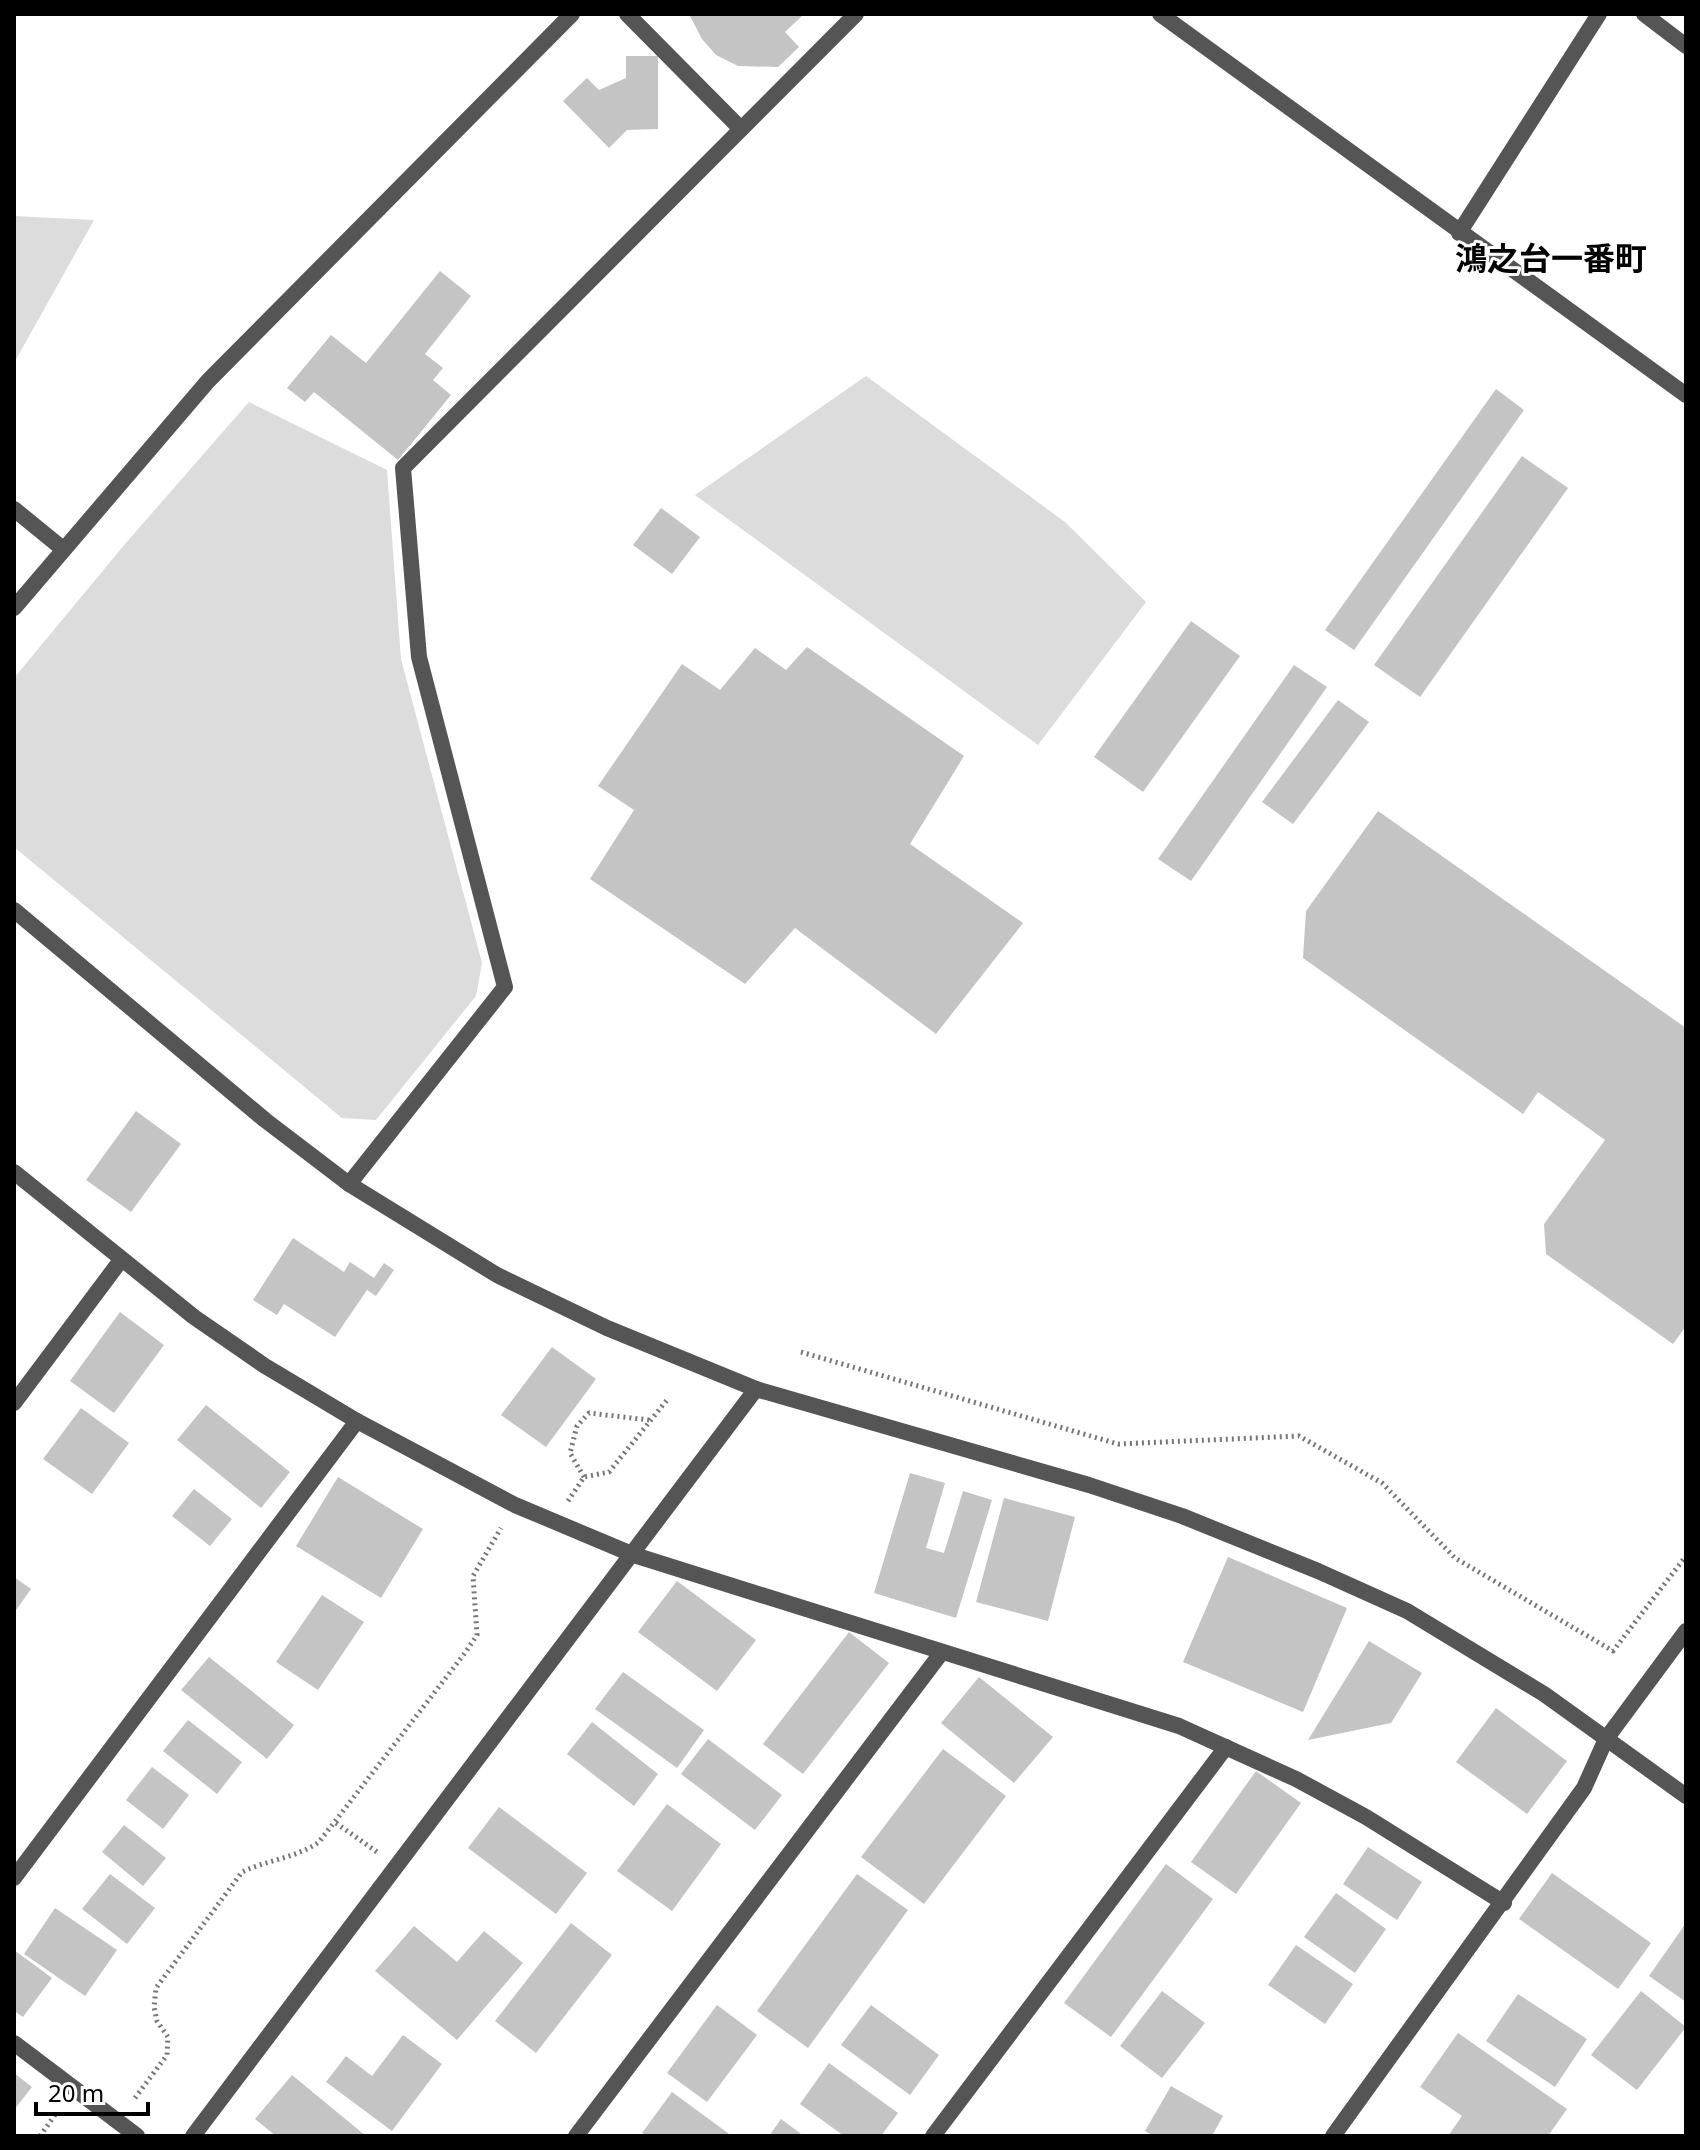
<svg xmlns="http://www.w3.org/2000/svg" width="1700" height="2150" font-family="'Noto Sans','Noto Sans JP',sans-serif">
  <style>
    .green { fill: #dcdcdc }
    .building { fill: #c4c4c4 }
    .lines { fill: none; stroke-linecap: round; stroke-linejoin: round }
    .path { stroke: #777; stroke-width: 5; stroke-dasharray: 2 4; stroke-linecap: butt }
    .minor { stroke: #555; stroke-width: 16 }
    .tertiary { stroke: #555; stroke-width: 16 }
    .labels { text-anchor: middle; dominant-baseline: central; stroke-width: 6; stroke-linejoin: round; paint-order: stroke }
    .quarter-label { font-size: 32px; font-weight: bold; fill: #000; stroke: #fff }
  </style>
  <rect width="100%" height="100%" fill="#fff"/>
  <!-- green -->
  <g class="green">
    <polygon points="14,216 94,220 14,363"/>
    <polygon points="866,376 1065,522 1146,602 1038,745 695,495"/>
    <polygon points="249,402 387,470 401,659 482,963 476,996 376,1120 342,1118 14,847 14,678 125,544"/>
  </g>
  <!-- building -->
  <g class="building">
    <polygon points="689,14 804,14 785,32 799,47 778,67 738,66 716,55 702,39"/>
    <polygon points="626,56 658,56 658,129 627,130 609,148 563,101 587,78 599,90 626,78"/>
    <polygon points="440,271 471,296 425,354 443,368 433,380 451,395 398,460 314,392 305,402 287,388 331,335 366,363"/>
    <polygon points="1496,389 1524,410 1354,650 1325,630"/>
    <polygon points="1522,456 1568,488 1420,697 1374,665"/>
    <polygon points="661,508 700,537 672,574 633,545"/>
    <polygon points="1191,621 1240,656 1143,792 1094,757"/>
    <polygon points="807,647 964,756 910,844 1023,923 936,1034 795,928 745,984 590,879 634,810 598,786 682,664 720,690 755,648 786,670"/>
    <polygon points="1294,665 1327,687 1191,881 1158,859"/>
    <polygon points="1338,700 1369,722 1293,824 1262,802"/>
    <polygon points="1378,811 1686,1028 1686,1326 1673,1344 1546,1254 1544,1224 1605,1140 1538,1092 1523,1114 1303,958 1306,911"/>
    <polygon points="136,1111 181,1144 131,1212 86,1180"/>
    <polygon points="293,1238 344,1272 350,1262 374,1278 384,1263 394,1270 376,1296 367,1290 335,1337 284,1304 277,1315 253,1300"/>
    <polygon points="120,1312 164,1345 114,1413 70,1381"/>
    <polygon points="552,1347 596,1379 546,1447 501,1415"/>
    <polygon points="206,1405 290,1472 261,1508 177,1440"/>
    <polygon points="81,1408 129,1443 92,1494 43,1459"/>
    <polygon points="910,1473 945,1483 926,1548 944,1553 963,1491 992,1500 956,1618 874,1593"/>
    <polygon points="338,1477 423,1529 381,1598 296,1546"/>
    <polygon points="194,1489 232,1519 210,1546 172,1516"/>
    <polygon points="1004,1498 1075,1517 1048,1621 976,1602"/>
    <polygon points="1228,1557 1347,1608 1303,1712 1183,1662"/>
    <polygon points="14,1577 31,1589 14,1613"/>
    <polygon points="677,1581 756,1640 717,1691 638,1632"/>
    <polygon points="322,1595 364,1622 318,1690 276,1662"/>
    <polygon points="849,1632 889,1663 803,1774 763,1744"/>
    <polygon points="1369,1641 1422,1673 1391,1723 1308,1740"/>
    <polygon points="209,1657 294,1725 267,1759 181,1690"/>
    <polygon points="623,1672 704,1730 677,1768 595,1709"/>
    <polygon points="979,1677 1053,1737 1014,1783 941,1723"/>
    <polygon points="1496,1708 1567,1761 1527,1814 1456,1762"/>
    <polygon points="188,1720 242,1762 217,1794 163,1751"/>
    <polygon points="592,1722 658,1774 634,1806 567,1754"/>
    <polygon points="708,1739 782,1795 755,1830 681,1774"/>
    <polygon points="943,1749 1006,1796 924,1904 861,1857"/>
    <polygon points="152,1767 189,1795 163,1829 126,1800"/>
    <polygon points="1256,1771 1301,1803 1236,1894 1191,1862"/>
    <polygon points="667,1804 721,1844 672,1911 617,1871"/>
    <polygon points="499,1807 587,1873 556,1914 468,1848"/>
    <polygon points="124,1825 166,1858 143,1886 102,1852"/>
    <polygon points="1368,1847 1422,1882 1397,1920 1343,1884"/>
    <polygon points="1166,1864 1213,1899 1111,2037 1064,2003"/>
    <polygon points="1552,1873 1651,1943 1618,1989 1519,1919"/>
    <polygon points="110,1874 155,1908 127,1944 82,1909"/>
    <polygon points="857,1874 908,1910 808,2048 757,2011"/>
    <polygon points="1336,1893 1386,1929 1355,1973 1304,1937"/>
    <polygon points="55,1908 117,1950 85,1996 24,1954"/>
    <polygon points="571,1923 612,1955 536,2053 495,2021"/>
    <polygon points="1686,1923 1686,2002 1649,1976"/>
    <polygon points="414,1926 457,1962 484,1931 523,1963 457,2040 375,1971"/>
    <polygon points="1296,1945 1353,1984 1325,2024 1268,1985"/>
    <polygon points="14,1950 52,1978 23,2017 14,2011"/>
    <polygon points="1162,1991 1205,2023 1162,2078 1120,2046"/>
    <polygon points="1641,1991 1686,2027 1637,2090 1591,2055"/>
    <polygon points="1518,1994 1587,2039 1555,2087 1486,2041"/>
    <polygon points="717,2005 757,2035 707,2102 667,2073"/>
    <polygon points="871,2005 939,2055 910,2095 841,2045"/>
    <polygon points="1458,2033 1567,2109 1548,2136 1448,2136 1462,2116 1420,2087"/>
    <polygon points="403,2035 442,2064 392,2131 326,2082 346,2056 372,2076"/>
    <polygon points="829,2063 898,2113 881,2136 844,2136 800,2104"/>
    <polygon points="14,2073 32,2087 14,2110"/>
    <polygon points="292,2075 366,2136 276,2136 255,2119"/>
    <polygon points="1171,2086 1223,2116 1212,2136 1154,2136 1145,2131"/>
    <polygon points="672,2092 732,2136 647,2136 642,2133"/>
    <polygon points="781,2119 804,2136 769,2136"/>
  </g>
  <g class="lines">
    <!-- path -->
    <g class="path">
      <polyline points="801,1352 1118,1444 1299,1436 1382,1483 1455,1558 1613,1651 1686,1556"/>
      <polyline points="584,1477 570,1453 577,1426 589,1413 649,1420"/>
      <polyline points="568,1501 584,1477 609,1472 667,1400"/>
      <polyline points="336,1823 377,1852"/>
      <path d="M135,2098l32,-43 1,-18 -11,-16 -3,-14 2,-19 86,-116c25,-12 54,-14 77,-30l146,-189 12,-18 -4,-59 28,-48"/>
      <polyline points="40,2136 57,2112"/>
    </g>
    <!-- minor -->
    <g class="minor">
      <polyline points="1160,14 1686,395"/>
      <polyline points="1644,14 1686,46"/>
      <polyline points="1459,233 1599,14"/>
      <polyline points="14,509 63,549"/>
      <polyline points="14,1172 194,1317 265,1366 357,1421 515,1505 634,1555 1179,1726 1296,1779 1366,1817 1504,1903"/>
      <polyline points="349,1184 505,987 419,657 403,468 856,14"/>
      <polyline points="14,1403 121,1260"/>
      <polyline points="14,1878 357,1421"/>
      <polyline points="14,2043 137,2136"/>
      <polyline points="576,2136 942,1652"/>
      <polyline points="933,2136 1226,1747"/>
      <polyline points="1333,2136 1584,1788 1606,1739 1686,1631"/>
    </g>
    <!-- tertiary -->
    <g class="tertiary">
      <polyline points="627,14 741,129"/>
      <polyline points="14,608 208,381 572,14"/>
      <polyline points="14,910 265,1120 349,1184 497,1275 607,1328 756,1389 1089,1485 1182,1516 1318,1571 1407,1611 1544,1694 1686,1796"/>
      <polyline points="193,2136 756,1389"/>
    </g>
  </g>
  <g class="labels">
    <!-- quarter labels -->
    <g class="quarter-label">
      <text x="1551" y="257">鴻之台一番町</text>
    </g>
  </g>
  <!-- border -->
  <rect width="1700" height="2150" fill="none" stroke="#000000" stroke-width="32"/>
  <!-- scale -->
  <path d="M36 2102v12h112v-12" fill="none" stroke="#000000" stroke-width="4"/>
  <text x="48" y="2102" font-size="24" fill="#000000" stroke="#ffffff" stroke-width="6" paint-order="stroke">20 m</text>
</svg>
